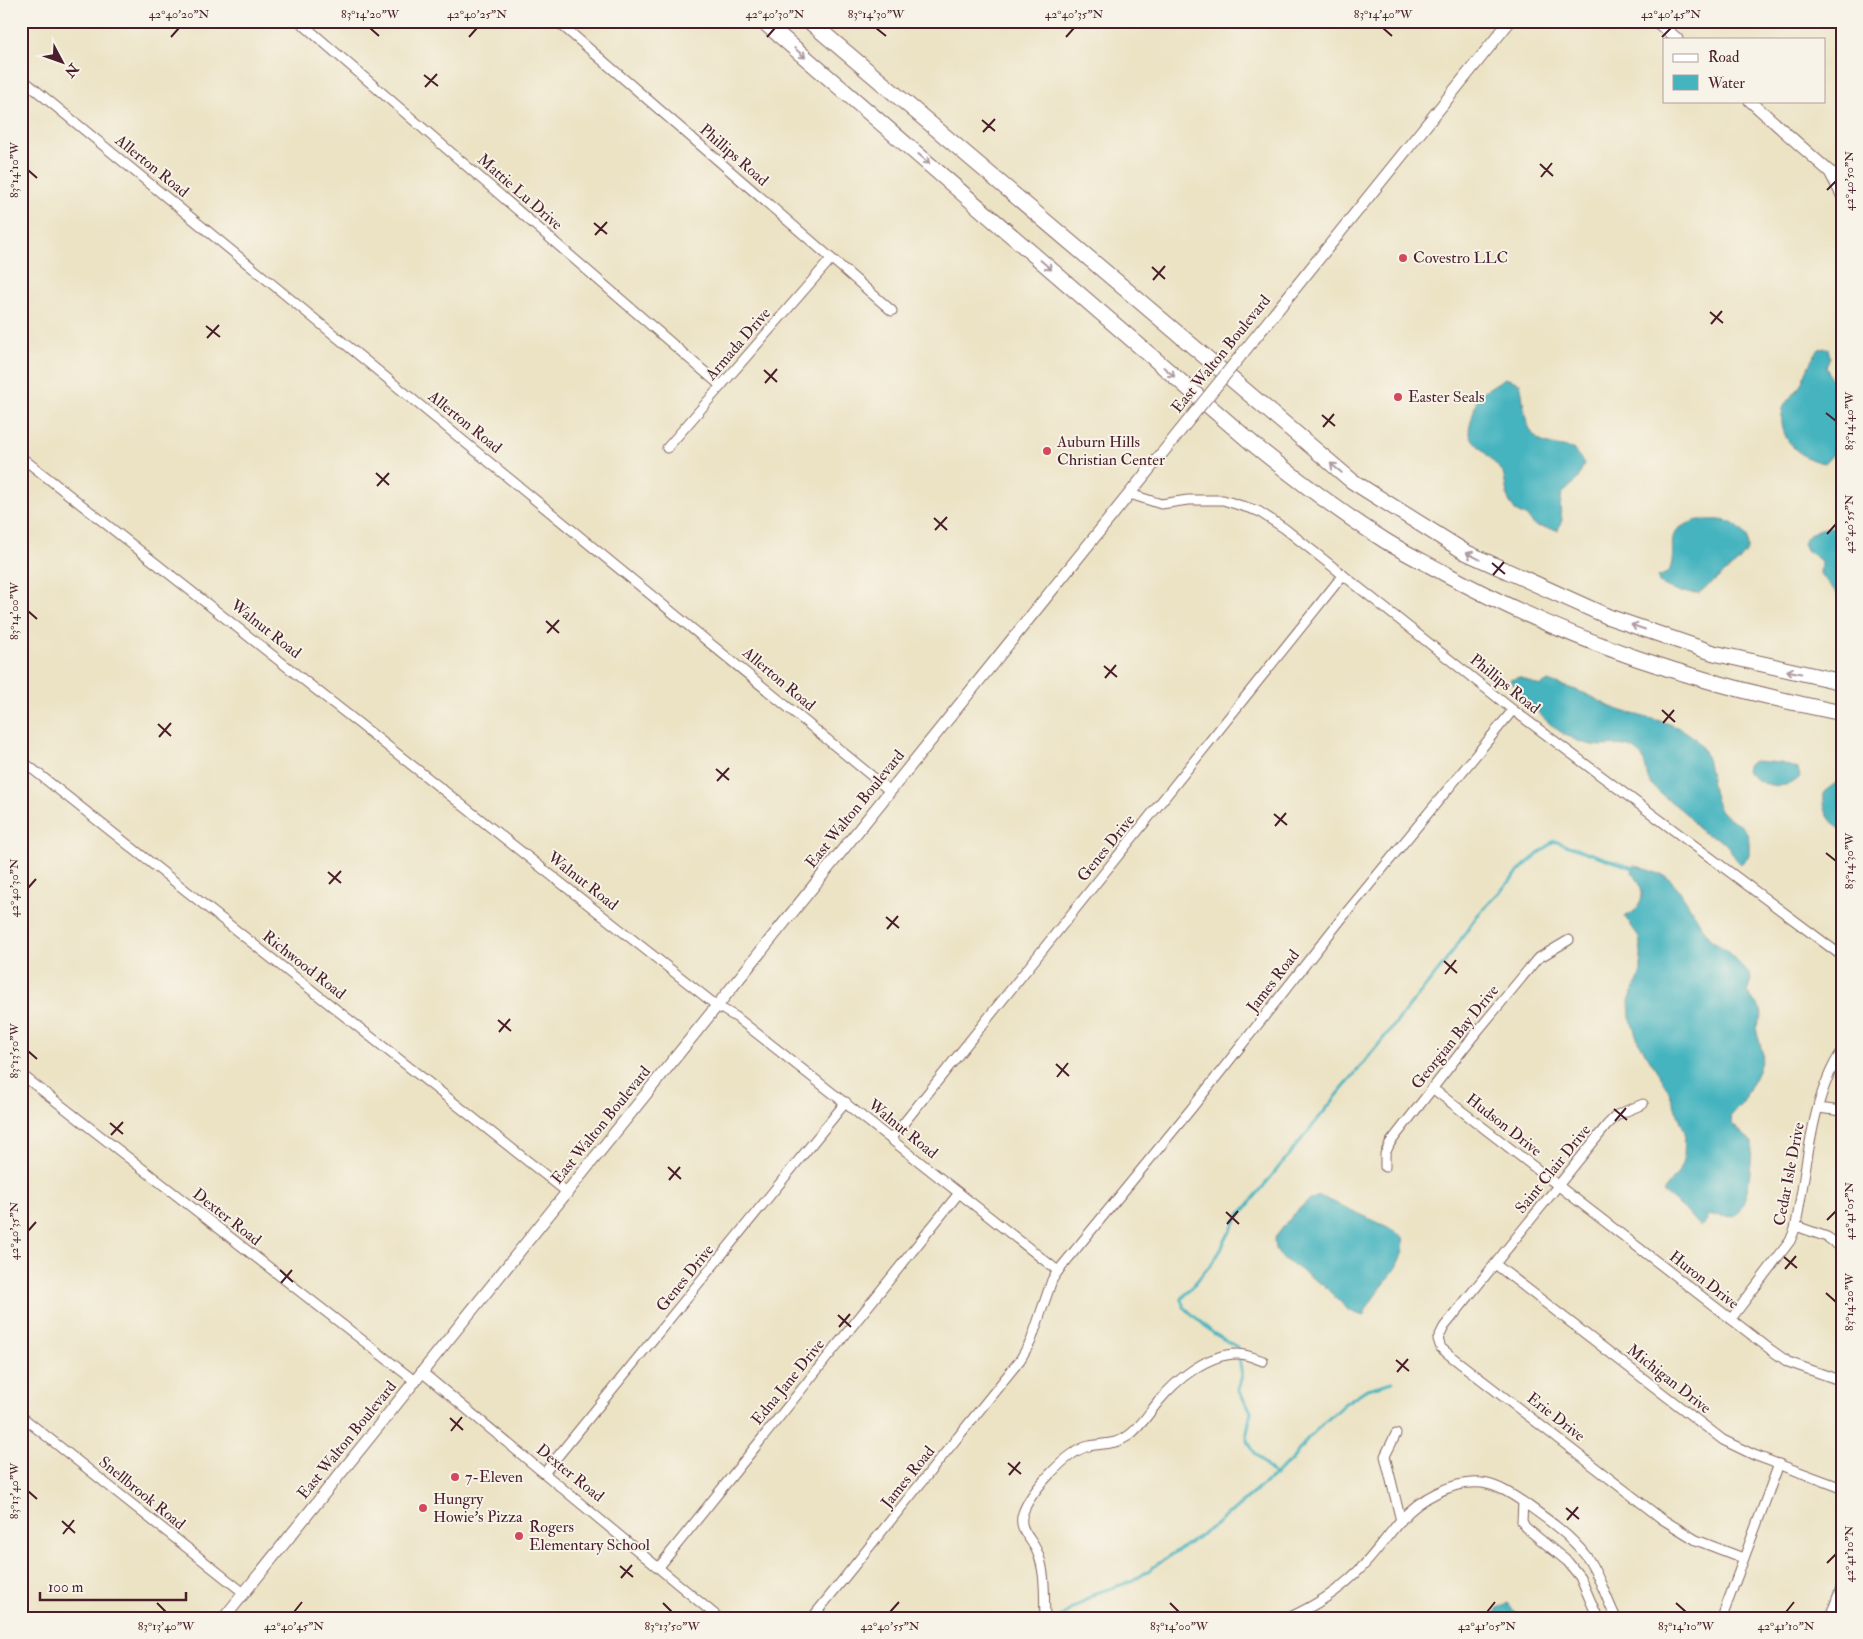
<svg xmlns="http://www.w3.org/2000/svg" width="1863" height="1639" font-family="'IM FELL Double Pica',serif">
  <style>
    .water { fill: #45b4bf; stroke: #486a75 }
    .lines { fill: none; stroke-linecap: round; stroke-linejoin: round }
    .stream { stroke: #45b4bf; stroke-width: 3 }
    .minor-casing { stroke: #836461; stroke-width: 11 }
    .secondary-casing { stroke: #836461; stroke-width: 13 }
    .motorway-casing { stroke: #836461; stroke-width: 17 }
    .minor { stroke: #fff; stroke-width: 9 }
    .secondary { stroke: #fff; stroke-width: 11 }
    .motorway { stroke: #fff; stroke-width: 15 }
    .secondary-bridge-casing { stroke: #836461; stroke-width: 13; stroke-linecap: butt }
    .secondary-bridge { stroke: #fff; stroke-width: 11 }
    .oneway { stroke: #ae9aa0 }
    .ticks { fill: none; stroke: #4a1f2b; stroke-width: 2 }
    .poi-dot { fill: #d1495b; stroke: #f7f3e8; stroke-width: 2 }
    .labels { text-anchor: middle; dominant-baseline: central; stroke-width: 4; stroke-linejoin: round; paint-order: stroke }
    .street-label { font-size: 16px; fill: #4a1f2b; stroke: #f7f3e8 }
    .poi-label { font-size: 16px; fill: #4a1f2b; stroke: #f7f3e8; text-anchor: start }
    .neatline { fill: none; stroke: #4a1f2b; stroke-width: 2 }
    .ticks-label { font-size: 12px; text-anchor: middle; fill: #4a1f2b }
  </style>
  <rect width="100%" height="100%" fill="#f7f3e8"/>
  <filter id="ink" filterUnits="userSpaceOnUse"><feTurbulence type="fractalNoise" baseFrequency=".02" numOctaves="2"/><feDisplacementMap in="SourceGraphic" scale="10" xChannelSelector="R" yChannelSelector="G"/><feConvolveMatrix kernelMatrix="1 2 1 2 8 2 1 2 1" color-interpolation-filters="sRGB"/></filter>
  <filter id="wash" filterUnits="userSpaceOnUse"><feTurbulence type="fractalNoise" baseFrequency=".0096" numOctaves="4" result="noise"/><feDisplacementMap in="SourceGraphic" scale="20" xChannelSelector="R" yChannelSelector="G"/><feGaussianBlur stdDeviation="1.12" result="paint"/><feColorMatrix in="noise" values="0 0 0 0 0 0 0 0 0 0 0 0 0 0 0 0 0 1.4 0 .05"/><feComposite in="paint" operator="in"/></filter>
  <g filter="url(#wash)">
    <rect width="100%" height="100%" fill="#ece3c5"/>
    <!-- water -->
    <g class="water">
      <path d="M1828,348l2,9 -4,9c12,32 30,69 -1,97 -26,-3 -49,-26 -42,-54 3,-10 14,-16 18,-25 6,-13 9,-24 18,-35z"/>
      <path d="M1505,378l15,5c5,19 2,52 25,60 9,3 19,4 28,6l11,14 -6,16 -16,15 -2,13 2,13 -4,10 -23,-4 -8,-9 -12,-6 -7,-12 -5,-27 -32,-34 -2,-9 9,-34z"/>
      <path d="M1698,520c25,0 32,-3 49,16l1,14 -11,13 -38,30 -21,-1 -19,-9 -1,-6 11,-5c11,-28 -11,-40 29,-52z"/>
      <path d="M1830,527l12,1v71l-22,-25 1,-13 -15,-11 -3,-7c6,-11 16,-14 27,-16z"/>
      <path d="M1519,677l21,9 8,-5c12,5 25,7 36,12 12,5 22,13 35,17 26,9 65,11 82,36 12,18 8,43 18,62 7,12 22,13 28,25 3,6 2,17 2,23l-8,8c-8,-6 -10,-16 -18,-23 -7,-5 -15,-5 -21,-9 -7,-4 -9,-12 -15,-17 -11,-11 -25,-18 -35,-30 -9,-11 -3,-27 -18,-36 -13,-7 -28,-1 -42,-4 -37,-7 -59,-38 -82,-65z"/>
      <path d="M1755,761l26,2 17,6 2,8c-15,15 -40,9 -54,-6l1,-5z"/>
      <path d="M1842,778v53c-15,-13 -19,-19 -18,-39z"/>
      <path d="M1634,865l34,12 10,11 32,51 16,11 23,24 2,5 -4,13 14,18 1,5 -6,13 7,27 -5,16 -15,31 -13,15 2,7 20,18c0,15 -3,69 -19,74 -5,2 -16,-1 -23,-1l-6,9 -5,2 -15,-17 -21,-17 15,-19 6,-14 1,-27 -18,-45 -29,-46 -8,-24 -1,-16 12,-28v-21l-2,-15 -14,-20c3,-3 9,-4 12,-9 10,-13 3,-26 -5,-36z"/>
      <path d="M1320,1196l68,31 15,10c6,28 -29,52 -40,79l-15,-6 -24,-24 -42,-28 -7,-9 -1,-10c12,-15 27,-38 46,-43z"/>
      <polygon points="1508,1603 1519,1618 1492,1618 1497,1608"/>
    </g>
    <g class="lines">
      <!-- stream -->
      <g class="stream">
        <path d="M1275,1476c-9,-11 -28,-27 -28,-42 1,-8 3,-16 4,-23l-13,-21 4,-15 -5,-28 -24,-14 -29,-26 -3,-7 35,-42 20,-38 207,-255 34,-49 48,-51 29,-24 79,27"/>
        <polyline points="1059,1618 1096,1593 1133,1581 1217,1524 1291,1461 1308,1438 1344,1404 1367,1389 1393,1382"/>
      </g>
    </g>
  </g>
  <g filter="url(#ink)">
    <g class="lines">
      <defs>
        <g id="minor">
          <polyline points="299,21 721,386"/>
          <polyline points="557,21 892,311"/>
          <polyline points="21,78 890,791"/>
          <polyline points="667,448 831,259"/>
          <polyline points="21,457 717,1006 736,1017 1058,1271"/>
          <polyline points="1130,494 1161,504 1188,500 1223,500 1258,511 1284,528 1513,710 1842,956"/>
          <polyline points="21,760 568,1193"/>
          <polyline points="21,1074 416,1382"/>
          <polyline points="1432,1088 1771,1350 1788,1362 1842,1381"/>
          <polyline points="1643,1104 1617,1115 1607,1125 1444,1327 1438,1339 1441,1348 1452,1357 1662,1519 1696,1540 1743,1558"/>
          <polyline points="1818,1108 1842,1111"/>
          <polyline points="891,1139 1343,575"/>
          <polyline points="1385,1167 1385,1154 1390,1143 1471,1039 1537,959 1569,940"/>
          <polyline points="1796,1226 1827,1237 1842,1248"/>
          <polyline points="1495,1264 1723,1440 1754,1455 1842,1488"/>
          <path d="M1731,1319l59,-78 5,-12c12,-56 15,-131 47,-178"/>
          <polyline points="423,1373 719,1618"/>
          <polyline points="21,1416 244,1593"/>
          <polyline points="1396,1434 1385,1456 1401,1521"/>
          <polyline points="545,1472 846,1102"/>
          <polyline points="1523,1502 1522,1521 1525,1527 1568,1562 1580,1577 1598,1618"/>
          <polyline points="659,1567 959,1193"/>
          <polyline points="812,1618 1020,1360 1031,1341 1052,1280 1058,1271 1191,1109 1346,913 1513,710"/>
          <path d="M1045,1618c-1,-20 1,-45 -7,-64 -5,-15 -21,-24 -15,-41 7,-21 44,-62 66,-67 14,-3 26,-1 39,-10 12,-8 21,-23 30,-34 18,-22 49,-48 79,-48 9,0 18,4 26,7"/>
          <path d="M1288,1618c25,-11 49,-26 69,-46 17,-16 29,-35 44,-52 18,-21 52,-40 81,-37 16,2 31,12 44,21 21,15 44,31 60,52 13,18 20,42 30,62"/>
          <polyline points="1724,1618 1724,1612 1779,1464"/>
          <polyline points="1830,1618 1842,1585"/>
        </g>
        <g id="secondary">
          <polyline points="1656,21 1677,39"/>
          <polyline points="1750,101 1830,172 1842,177"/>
          <polyline points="1830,172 1842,195"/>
          <polyline points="1242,354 1510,21"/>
          <polyline points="224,1618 1180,431"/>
        </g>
        <g id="motorway">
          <path d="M763,21l490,423c42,34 85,67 131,96 19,12 40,22 60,33 128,70 255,111 398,140"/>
          <polyline points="809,21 1352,481 1465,552 1609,617 1714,653 1842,682"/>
        </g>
      </defs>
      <!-- minor casing -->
      <use href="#minor" class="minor-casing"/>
      <!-- secondary casing -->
      <use href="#secondary" class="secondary-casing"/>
      <!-- motorway casing -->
      <use href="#motorway" class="motorway-casing"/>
      <!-- minor -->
      <use href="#minor" class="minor"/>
      <!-- secondary -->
      <use href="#secondary" class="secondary"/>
      <!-- motorway -->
      <use href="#motorway" class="motorway"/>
      <defs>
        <polyline id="secondary-bridge" points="1180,431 1242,354"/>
      </defs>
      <!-- secondary-bridge casing -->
      <use href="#secondary-bridge" class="secondary-bridge-casing"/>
      <!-- secondary-bridge -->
      <use href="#secondary-bridge" class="secondary-bridge"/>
    </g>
    <!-- one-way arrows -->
    <defs><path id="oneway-shaft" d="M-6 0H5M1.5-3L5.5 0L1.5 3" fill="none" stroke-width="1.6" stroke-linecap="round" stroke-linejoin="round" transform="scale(1.25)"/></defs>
    <g class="oneway">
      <use href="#oneway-shaft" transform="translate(800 53) rotate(41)"/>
      <use href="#oneway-shaft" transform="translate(924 159) rotate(41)"/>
      <use href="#oneway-shaft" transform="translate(1046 265) rotate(41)"/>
      <use href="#oneway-shaft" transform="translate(1169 372) rotate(41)"/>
      <use href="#oneway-shaft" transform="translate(1336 468) rotate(-140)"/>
      <use href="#oneway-shaft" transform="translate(1473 556) rotate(-154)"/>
      <use href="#oneway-shaft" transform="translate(1638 627) rotate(-161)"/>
      <use href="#oneway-shaft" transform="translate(1794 672) rotate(-168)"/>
    </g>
  </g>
  <!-- ticks -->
  <path class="ticks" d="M370,28l9,8M876,28l10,8M1383,28l9,8M171,37l8,-9M469,37l8,-9M767,37l8,-9M1066,37l8,-9M1662,37l9,-9M424,75l14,11M425,87l12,-13M982,120l13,11M983,132l12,-13M1540,164l13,12M28,170l9,8M1541,177l11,-14M1827,190l9,-9M594,223l13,11M595,235l12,-13M1152,267l13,12M1153,280l12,-14M1710,312l13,11M1711,324l11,-13M206,326l14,11M207,338l12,-13M764,370l13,12M765,383l12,-14M1826,413l10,8M1322,415l13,11M1323,427l11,-13M376,473l13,12M377,486l12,-13M934,518l13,12M935,530l12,-13M1827,534l9,-10M1492,563l13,11M1493,575l11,-13M28,611l9,8M546,621l13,12M547,633l12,-13M1104,666l13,11M1105,678l11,-13M1662,710l13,12M1663,723l11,-13M158,724l13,12M159,737l12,-14M716,769l13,11M717,781l12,-13M1274,814l13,11M1275,826l11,-13M1826,853l10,8M328,872l13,11M329,884l12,-13M28,888l8,-9M886,917l13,11M887,929l11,-13M1444,961l13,12M1445,974l11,-14M498,1020l13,11M499,1032l11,-13M28,1051l9,8M1056,1064l13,12M1057,1077l11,-14M1614,1109l13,11M1615,1121l11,-13M110,1123l13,11M111,1135l12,-13M668,1167l13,12M669,1180l11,-13M1226,1212l13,12M1827,1220l9,-9M1227,1224l11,-13M28,1231l8,-9M1784,1257l13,11M1785,1269l11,-13M280,1270l13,12M281,1283l11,-13M1826,1293l10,9M838,1315l13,12M839,1327l11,-13M1396,1360l13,11M1397,1372l11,-13M450,1418l13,12M451,1431l11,-14M1008,1463l13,11M1009,1475l11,-13M28,1491l9,8M1566,1508l13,11M1567,1520l11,-13M62,1521l13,12M63,1534l11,-14M1827,1563l9,-9M620,1566l13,11M621,1578l11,-13M157,1603l9,9M663,1603l9,9M1170,1603l9,9M1676,1603l10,9M294,1612l8,-10M890,1612l9,-10M1487,1612l8,-10M1786,1612l8,-10"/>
  <!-- markers -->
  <g class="poi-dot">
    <circle cx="1403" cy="258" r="5"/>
    <circle cx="1398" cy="397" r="5"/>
    <circle cx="1047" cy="451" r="5"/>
    <circle cx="455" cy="1477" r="5"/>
    <circle cx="423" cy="1508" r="5"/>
    <circle cx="519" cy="1536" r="5"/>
  </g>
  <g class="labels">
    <!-- street labels -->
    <g class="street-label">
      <text transform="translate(734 155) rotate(41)">Phillips Road</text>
      <text transform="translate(152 166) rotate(39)">Allerton Road</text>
      <text transform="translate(520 192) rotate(41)">Mattie Lu Drive</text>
      <text transform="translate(738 344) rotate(-49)">Armada Drive</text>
      <text transform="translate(1221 354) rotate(-51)">East Walton Boulevard</text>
      <text transform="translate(465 422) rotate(39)">Allerton Road</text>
      <text transform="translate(266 629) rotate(38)">Walnut Road</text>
      <text transform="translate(779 679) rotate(40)">Allerton Road</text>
      <text transform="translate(1505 684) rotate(39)">Phillips Road</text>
      <text transform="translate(855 809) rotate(-51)">East Walton Boulevard</text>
      <text transform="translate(1106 848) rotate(-51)">Genes Drive</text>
      <text transform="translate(583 881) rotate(38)">Walnut Road</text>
      <text transform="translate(304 965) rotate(38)">Richwood Road</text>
      <text transform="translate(1273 981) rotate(-52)">James Road</text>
      <text transform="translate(1455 1037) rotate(-51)">Georgian Bay Drive</text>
      <text transform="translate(601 1125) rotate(-51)">East Walton Boulevard</text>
      <text transform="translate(1504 1125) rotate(38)">Hudson Drive</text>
      <text transform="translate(903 1129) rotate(39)">Walnut Road</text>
      <text transform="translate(1553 1169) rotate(-51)">Saint Clair Drive</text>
      <text transform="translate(1789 1174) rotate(-79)">Cedar Isle Drive</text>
      <text transform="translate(227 1217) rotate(38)">Dexter Road</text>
      <text transform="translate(685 1278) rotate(-51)">Genes Drive</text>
      <text transform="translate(1704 1280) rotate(38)">Huron Drive</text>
      <text transform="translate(1669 1379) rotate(38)">Michigan Drive</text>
      <text transform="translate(788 1382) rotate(-51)">Edna Jane Drive</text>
      <text transform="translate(1556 1417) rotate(38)">Erie Drive</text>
      <text transform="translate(347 1440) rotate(-51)">East Walton Boulevard</text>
      <text transform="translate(570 1473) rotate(39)">Dexter Road</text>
      <text transform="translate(908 1477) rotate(-51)">James Road</text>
      <text transform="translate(142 1493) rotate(39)">Snellbrook Road</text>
    </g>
    <!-- poi labels -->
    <g class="poi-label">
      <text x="1413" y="258">Covestro LLC</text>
      <text x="1408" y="397">Easter Seals</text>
      <text x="1057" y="442">Auburn Hills<tspan x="1057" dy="18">Christian Center</tspan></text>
      <text x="465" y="1477">7-Eleven</text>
      <text x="433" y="1499">Hungry<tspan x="433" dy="18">Howie's Pizza</tspan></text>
      <text x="529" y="1527">Rogers<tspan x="529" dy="18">Elementary School</tspan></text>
    </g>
  </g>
  <!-- margin -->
  <rect width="1863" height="1639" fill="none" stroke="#f7f3e8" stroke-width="55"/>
  <!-- legend -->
  <rect x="1663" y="38" width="162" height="65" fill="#f7f3e8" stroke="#b29e9c"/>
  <rect x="1673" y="54" width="25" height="8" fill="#ffffff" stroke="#b29e9c"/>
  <text x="1708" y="62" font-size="15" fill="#4a1f2b">Road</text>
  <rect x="1673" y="75" width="25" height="15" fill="#45b4bf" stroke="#b29e9c"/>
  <text x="1708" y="88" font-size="15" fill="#4a1f2b">Water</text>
  <!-- north arrow -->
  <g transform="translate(62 62) rotate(131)" stroke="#f7f3e8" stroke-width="4" paint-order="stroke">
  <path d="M0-4L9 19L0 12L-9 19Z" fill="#4a1f2b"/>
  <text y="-8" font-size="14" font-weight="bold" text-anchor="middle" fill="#4a1f2b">N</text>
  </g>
  <!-- scale -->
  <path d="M40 1592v8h146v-8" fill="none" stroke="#4a1f2b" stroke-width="2.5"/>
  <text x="48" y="1592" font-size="15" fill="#4a1f2b" stroke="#f7f3e8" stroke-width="4" paint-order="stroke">100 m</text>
  <rect x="28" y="28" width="1808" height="1584" class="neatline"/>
  <g class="ticks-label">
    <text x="179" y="18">42°40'20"N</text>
    <text x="370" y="18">83°14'20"W</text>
    <text x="477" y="18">42°40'25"N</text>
    <text x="775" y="18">42°40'30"N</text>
    <text x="876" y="18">83°14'30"W</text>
    <text x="1074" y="18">42°40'35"N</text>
    <text x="1383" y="18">83°14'40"W</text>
    <text x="1671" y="18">42°40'45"N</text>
    <text transform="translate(14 170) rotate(-90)" y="4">83°14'10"W</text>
    <text transform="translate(1849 181) rotate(-90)" y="4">42°40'50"N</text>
    <text transform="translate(1849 421) rotate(-90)" y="4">83°14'40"W</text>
    <text transform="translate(1849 524) rotate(-90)" y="4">42°40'55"N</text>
    <text transform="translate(14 611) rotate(-90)" y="4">83°14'00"W</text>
    <text transform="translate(1849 861) rotate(-90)" y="4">83°14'30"W</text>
    <text transform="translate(14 888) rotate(-90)" y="4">42°40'30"N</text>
    <text transform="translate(14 1051) rotate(-90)" y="4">83°13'50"W</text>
    <text transform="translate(1849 1211) rotate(-90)" y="4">42°41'05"N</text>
    <text transform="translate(14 1231) rotate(-90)" y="4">42°40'35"N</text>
    <text transform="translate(1849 1302) rotate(-90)" y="4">83°14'20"W</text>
    <text transform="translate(14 1491) rotate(-90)" y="4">83°13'40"W</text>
    <text transform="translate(1849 1554) rotate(-90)" y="4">42°41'10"N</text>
    <text x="166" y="1630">83°13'40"W</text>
    <text x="294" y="1630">42°40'45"N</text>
    <text x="672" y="1630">83°13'50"W</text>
    <text x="890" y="1630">42°40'55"N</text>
    <text x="1179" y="1630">83°14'00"W</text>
    <text x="1487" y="1630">42°41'05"N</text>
    <text x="1686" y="1630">83°14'10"W</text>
    <text x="1786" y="1630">42°41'10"N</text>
  </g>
</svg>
